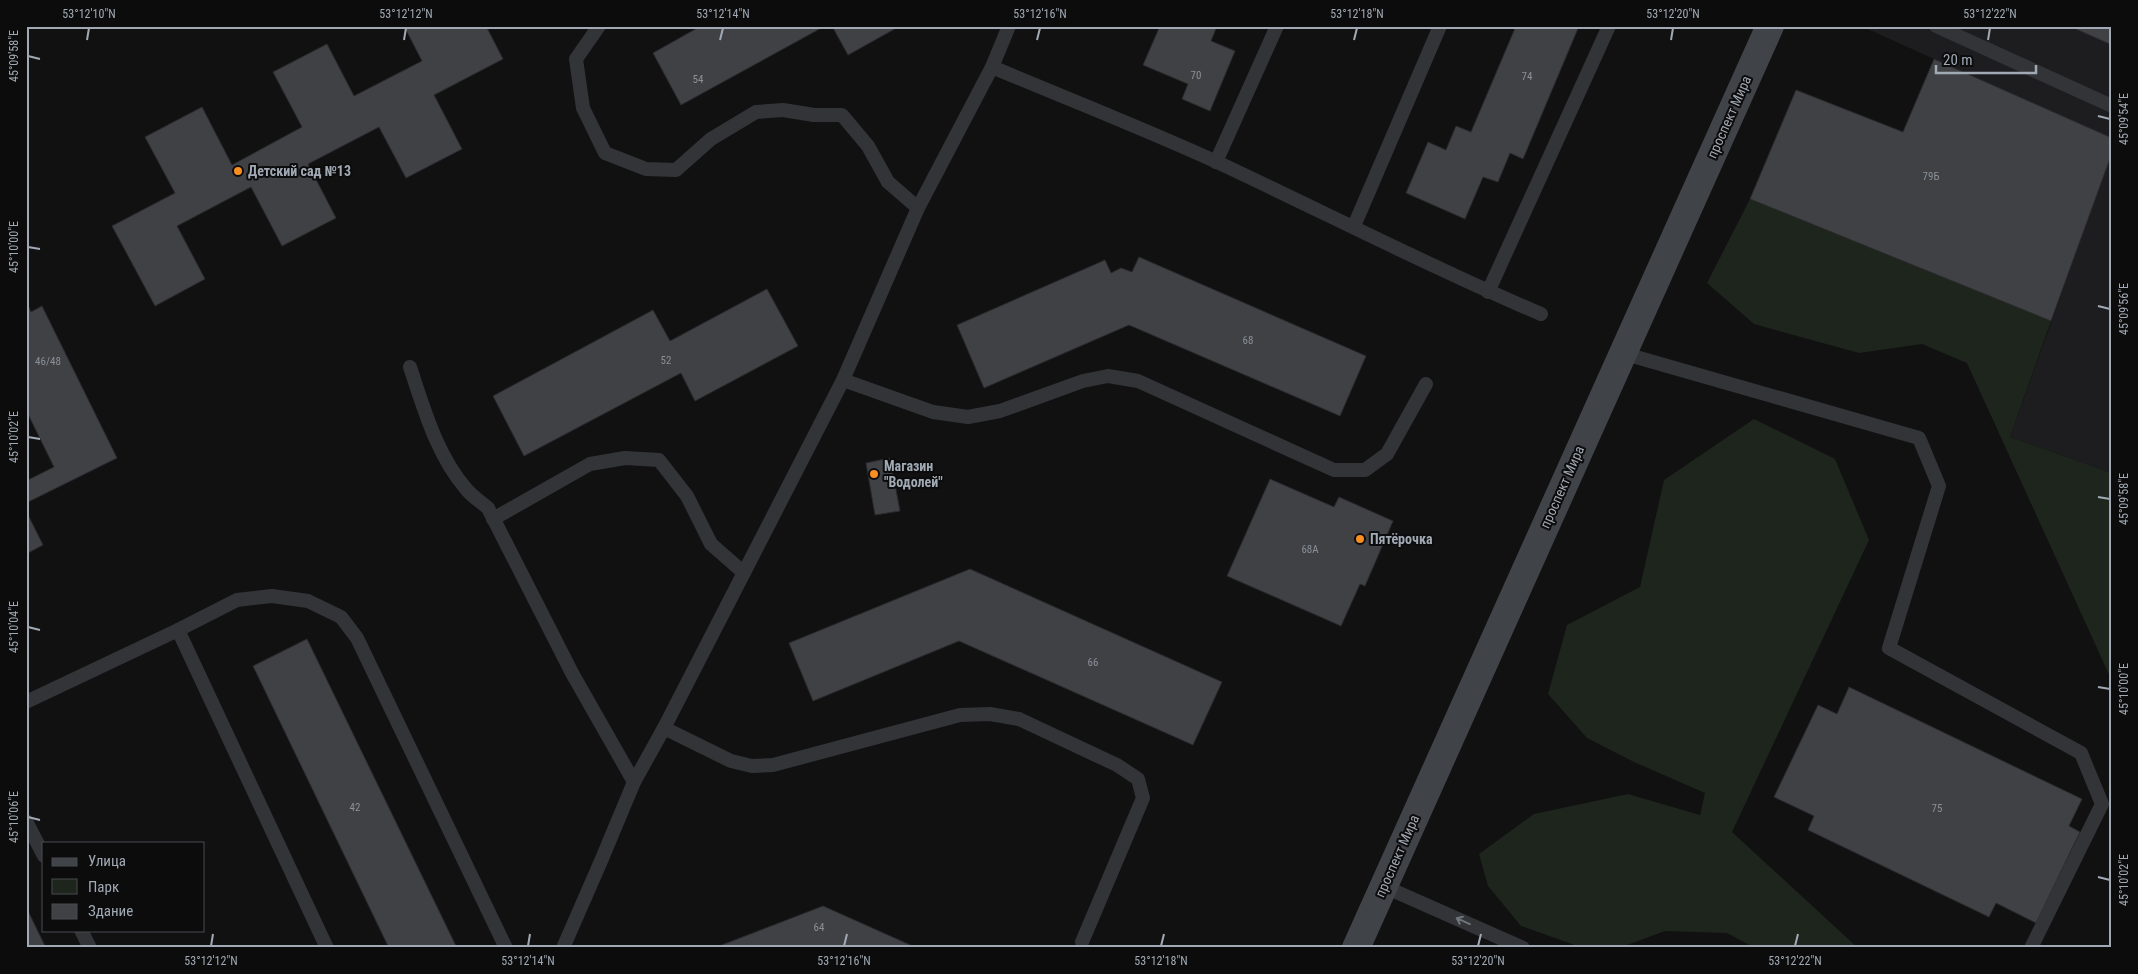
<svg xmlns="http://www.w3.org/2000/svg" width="2138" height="974" font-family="'Roboto Condensed',sans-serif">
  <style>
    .built { fill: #1d1d1f }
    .green { fill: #1d251d }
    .building { fill: #404145; stroke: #2b2b2e }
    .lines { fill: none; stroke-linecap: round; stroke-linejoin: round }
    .service { stroke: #323437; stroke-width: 14 }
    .secondary { stroke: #404348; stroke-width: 28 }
    .oneway { stroke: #6f757c }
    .ticks { fill: none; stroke: #a1aab4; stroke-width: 2 }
    .poi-dot { fill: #fa8e21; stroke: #0c0c0d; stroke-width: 2 }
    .labels { text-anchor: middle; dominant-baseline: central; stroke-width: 4; stroke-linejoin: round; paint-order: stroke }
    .number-label { font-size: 11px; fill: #899098 }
    .street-label { font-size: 14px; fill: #a1aab4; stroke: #0c0c0d }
    .poi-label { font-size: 14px; font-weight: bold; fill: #a1aab4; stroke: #0c0c0d; text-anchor: start }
    .neatline { fill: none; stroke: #a1aab4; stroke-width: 2 }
    .ticks-label { font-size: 12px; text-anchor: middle; fill: #a1aab4 }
  </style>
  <rect width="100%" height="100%" fill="#111112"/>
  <!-- built -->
  <g class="built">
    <polygon points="1861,26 2112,26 2112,138 1934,59"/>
    <polygon points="2112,153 2112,473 2010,437"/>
  </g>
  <!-- green -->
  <g class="green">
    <polygon points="1750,199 2051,321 2010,437 2112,473 2112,681 1967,363 1922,344 1859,353 1754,324 1707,283"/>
    <polygon points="1754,419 1835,459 1869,540 1732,832 1858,948 1755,948 1727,933 1665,931 1619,948 1583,948 1521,926 1488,886 1479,854 1534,814 1628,794 1700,815 1705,793 1634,762 1587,738 1548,694 1567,625 1640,587 1664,480"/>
  </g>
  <!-- building -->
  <g class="building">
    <polygon points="404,26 486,26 503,59 434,95 462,149 406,178 379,127 308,164 336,218 282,246 251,187 177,226 205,279 155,306 112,226 175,193 145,137 202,107 232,165 302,127 273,72 327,44 354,96 422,61"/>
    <polygon points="701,26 825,26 681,105 653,53"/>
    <polygon points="832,26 900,26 848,55"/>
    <polygon points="1160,26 1217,26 1211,41 1235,51 1210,111 1182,99 1188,84 1143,65"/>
    <polygon points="1516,26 1579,26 1523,159 1510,153 1498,182 1483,177 1465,219 1406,193 1428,142 1446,150 1456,126 1471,132"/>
    <polygon points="2069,26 2112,26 2112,45"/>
    <polygon points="1934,59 2112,138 2112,153 2051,321 1750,199 1796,90 1903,132"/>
    <polygon points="1139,257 1366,356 1340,416 1129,325 984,388 957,325 1105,260 1111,273 1121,268 1132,272"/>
    <polygon points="767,289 798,346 695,401 681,373 524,456 493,396 653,310 670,341"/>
    <polygon points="26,301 31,312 42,306 117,458 26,503 26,481 54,467 26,410"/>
    <polygon points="890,458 900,511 875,515 866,463"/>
    <polygon points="1270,479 1334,507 1339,497 1393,521 1365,586 1360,584 1341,626 1227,576"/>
    <polygon points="26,511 43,545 26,554"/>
    <polygon points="970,569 1222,682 1193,745 959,641 813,701 789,643"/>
    <polygon points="307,639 457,948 389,948 253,666"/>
    <polygon points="1849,687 2082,799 2069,826 2080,832 2036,923 1996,903 1989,917 1808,830 1814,816 1774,797 1818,705 1837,714"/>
    <polygon points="823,906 917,948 714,948"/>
    <polygon points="27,909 46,948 26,948"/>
  </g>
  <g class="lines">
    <!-- service -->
    <g class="service">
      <polyline points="599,26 576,59 583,108 605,153 646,169 676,170 711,139 756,112 783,110 814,115 842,115 868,146 888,182 918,208"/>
      <polyline points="1936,26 2112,106"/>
      <path d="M992,67c76,32 153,62 227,96 107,50 213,105 322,151"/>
      <polyline points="1216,162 1277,26"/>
      <polyline points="1354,226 1440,26"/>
      <polyline points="1488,292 1609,26"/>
      <polyline points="1622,353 1919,438 1939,486 1889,648 2081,753 2102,804 2031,948"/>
      <path d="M410,367c14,42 27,89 57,123 6,7 14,12 21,18l84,165 62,109"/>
      <polyline points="843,380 933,412 968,417 1000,411 1083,381 1108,376 1138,381 1334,470 1365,470 1387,454 1426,384"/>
      <polyline points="493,519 590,464 625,458 659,460 687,496 711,544 744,573"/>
      <polyline points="178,630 237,600 272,596 308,601 341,617 357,638 506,948"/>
      <polyline points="26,702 178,630 327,948"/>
      <polyline points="664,728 731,761 752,766 773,765 960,715 990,714 1019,719 1117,765 1138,779 1143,798 1082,942"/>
      <polyline points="26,821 44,856"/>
      <polyline points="1383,886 1523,948"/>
      <polyline points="81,930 90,948"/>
      <polyline points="563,948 601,861 634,782 664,728 843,380 918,208 992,67 1009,26"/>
    </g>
    <!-- secondary -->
    <polyline class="secondary" points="1356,948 1770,26"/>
  </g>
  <!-- one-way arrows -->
  <defs><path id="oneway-shaft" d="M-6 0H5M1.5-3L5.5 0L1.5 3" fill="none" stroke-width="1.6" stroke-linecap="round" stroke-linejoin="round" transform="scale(1.25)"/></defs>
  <use class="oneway" href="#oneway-shaft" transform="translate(1463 921) rotate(-156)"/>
  <!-- ticks -->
  <path class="ticks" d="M87,40l2,-12M404,40l2,-12M720,40l3,-12M1037,40l3,-12M1354,40l3,-12M1671,40l2,-12M1988,40l2,-12M28,56l12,3M2098,116l12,3M28,247l12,2M2098,306l12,3M28,437l12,2M2098,497l12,2M28,627l12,3M2098,687l12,2M28,817l12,3M2098,877l12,3M211,946l2,-12M528,946l2,-12M844,946l3,-12M1161,946l3,-12M1478,946l3,-12M1795,946l3,-12"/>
  <!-- markers -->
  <g class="poi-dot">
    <circle cx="238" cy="171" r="5"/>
    <circle cx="874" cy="474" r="5"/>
    <circle cx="1360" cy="539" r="5"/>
  </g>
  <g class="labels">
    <!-- number labels -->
    <g class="number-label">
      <text x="1196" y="75">70</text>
      <text x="1527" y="76">74</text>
      <text x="698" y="79">54</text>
      <text x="1931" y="176">79Б</text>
      <text x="1248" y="340">68</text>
      <text x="666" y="360">52</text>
      <text x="48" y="361">46/48</text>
      <text x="1310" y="549">68А</text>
      <text x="1093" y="662">66</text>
      <text x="355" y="807">42</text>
      <text x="1937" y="808">75</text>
      <text x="819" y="927">64</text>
    </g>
    <!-- street labels -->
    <g class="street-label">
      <text transform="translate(1729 117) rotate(-66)">проспект Мира</text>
      <text transform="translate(1562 487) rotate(-66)">проспект Мира</text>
      <text transform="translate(1397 856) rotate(-66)">проспект Мира</text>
    </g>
    <!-- poi labels -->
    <g class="poi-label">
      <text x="248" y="171">Детский сад №13</text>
      <text x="884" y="466">Магазин<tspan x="884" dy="16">"Водолей"</tspan></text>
      <text x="1370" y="539">Пятёрочка</text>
    </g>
  </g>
  <!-- border -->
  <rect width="2138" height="974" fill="none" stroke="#0c0c0d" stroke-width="55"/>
  <!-- legend -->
  <rect x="42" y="842" width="162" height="90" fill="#0c0c0d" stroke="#484b50"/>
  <rect x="52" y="858" width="25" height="8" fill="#404348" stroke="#484b50"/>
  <text x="88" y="866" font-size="15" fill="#a1aab4">Улица</text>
  <rect x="52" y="879" width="25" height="15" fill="#1d251d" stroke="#484b50"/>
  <text x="88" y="892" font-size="15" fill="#a1aab4">Парк</text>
  <rect x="52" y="904" width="25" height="15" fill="#404145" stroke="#484b50"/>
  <text x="88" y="916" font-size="15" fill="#a1aab4">Здание</text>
  <!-- scale -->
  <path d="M1936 65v8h100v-8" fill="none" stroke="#a1aab4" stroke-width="2.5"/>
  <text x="1943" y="65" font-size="15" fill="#a1aab4" stroke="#0c0c0d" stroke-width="4" paint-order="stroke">20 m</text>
  <rect x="28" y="28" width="2082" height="918" class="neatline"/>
  <g class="ticks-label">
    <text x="89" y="18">53°12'10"N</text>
    <text x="406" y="18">53°12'12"N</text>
    <text x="723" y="18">53°12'14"N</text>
    <text x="1040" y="18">53°12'16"N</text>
    <text x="1357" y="18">53°12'18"N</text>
    <text x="1673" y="18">53°12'20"N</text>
    <text x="1990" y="18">53°12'22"N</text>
    <text transform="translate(14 56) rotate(-90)" y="4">45°09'58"E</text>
    <text transform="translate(2124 119) rotate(-90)" y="4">45°09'54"E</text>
    <text transform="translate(14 247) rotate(-90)" y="4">45°10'00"E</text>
    <text transform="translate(2124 309) rotate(-90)" y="4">45°09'56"E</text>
    <text transform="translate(14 437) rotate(-90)" y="4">45°10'02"E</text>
    <text transform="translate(2124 499) rotate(-90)" y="4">45°09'58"E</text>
    <text transform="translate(14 627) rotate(-90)" y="4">45°10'04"E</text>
    <text transform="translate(2124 689) rotate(-90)" y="4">45°10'00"E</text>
    <text transform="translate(14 817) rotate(-90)" y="4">45°10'06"E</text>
    <text transform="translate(2124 880) rotate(-90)" y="4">45°10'02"E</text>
    <text x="211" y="965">53°12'12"N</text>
    <text x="528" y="965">53°12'14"N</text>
    <text x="844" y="965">53°12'16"N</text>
    <text x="1161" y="965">53°12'18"N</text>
    <text x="1478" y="965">53°12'20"N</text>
    <text x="1795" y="965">53°12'22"N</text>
  </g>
</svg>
